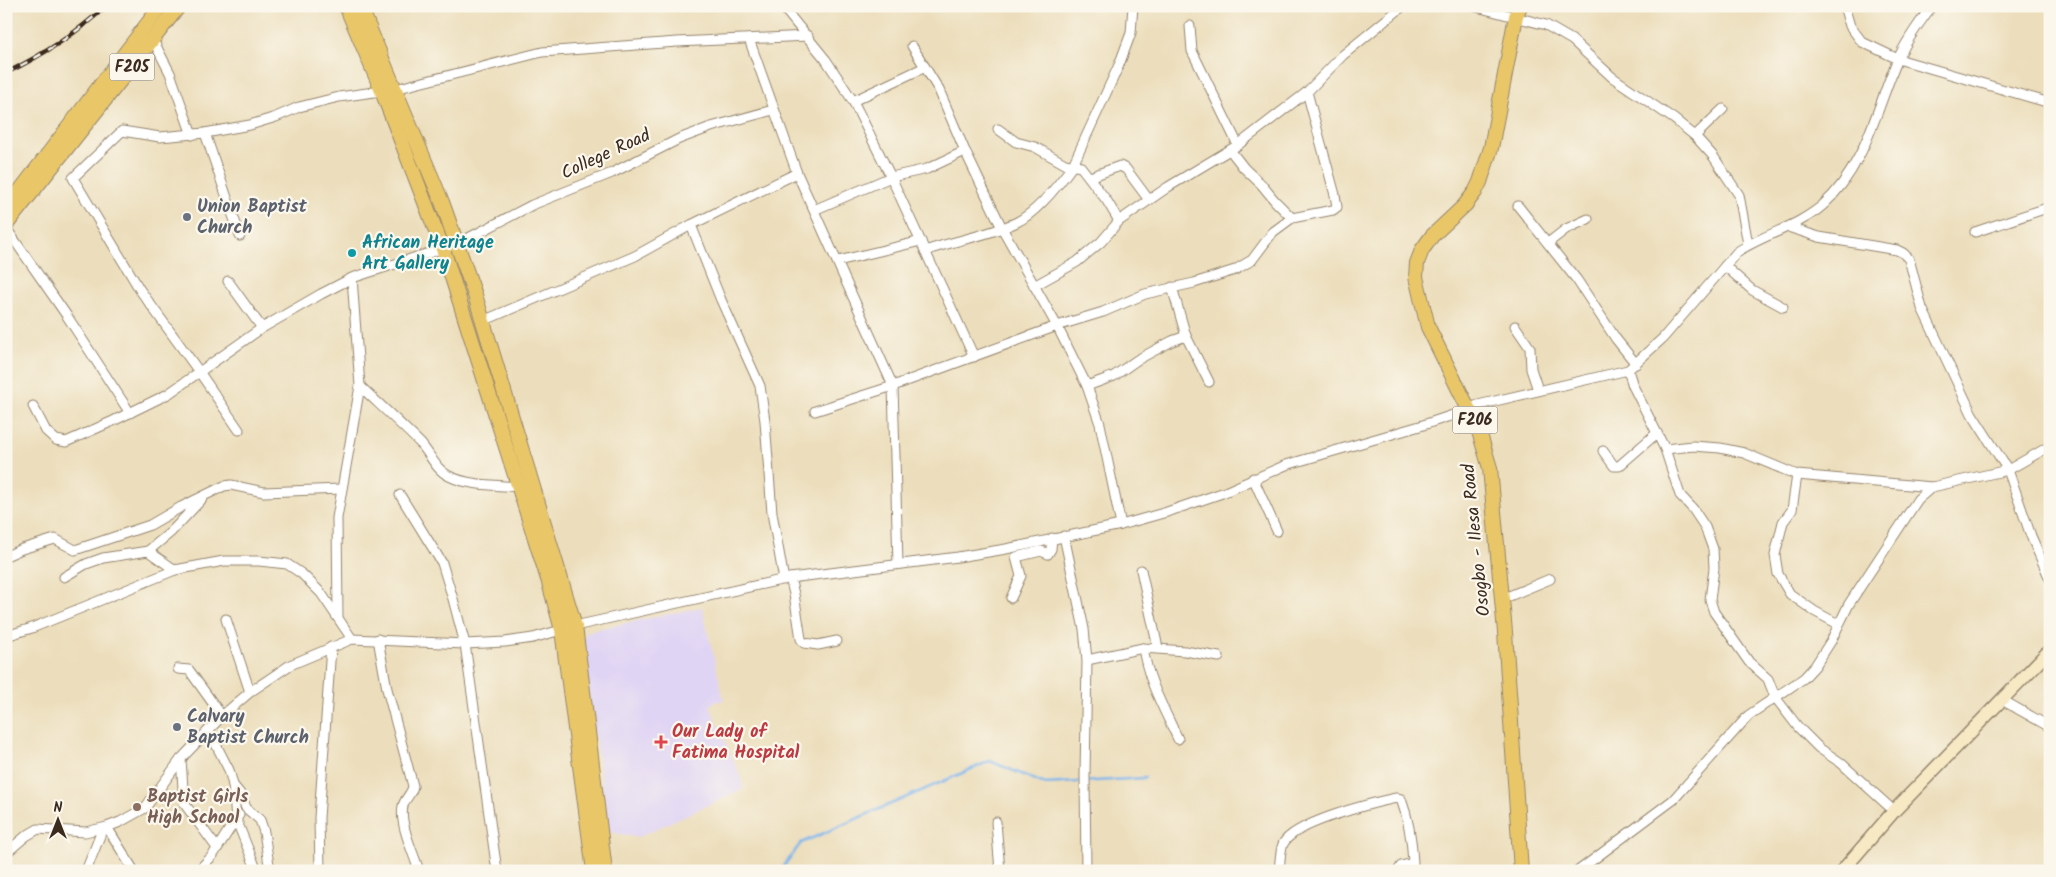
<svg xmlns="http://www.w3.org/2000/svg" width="2056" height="877" font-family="Kalam,sans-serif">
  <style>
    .built { fill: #e0d4f4 }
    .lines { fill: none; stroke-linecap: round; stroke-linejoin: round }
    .stream { stroke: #7cb5ec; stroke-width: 2.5 }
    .street-casing { stroke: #94846d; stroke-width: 11 }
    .secondary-casing { stroke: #94846d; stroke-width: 15 }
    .primary-casing { stroke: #94846d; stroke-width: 16 }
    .street { stroke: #fff; stroke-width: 9 }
    .secondary { stroke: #f6e9c3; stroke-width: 12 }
    .primary { stroke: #e9c769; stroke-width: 14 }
    .rail-casing { stroke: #3b2a1e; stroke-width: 4.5 }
    .rail { stroke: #fbf7ec; stroke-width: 2.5; stroke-dasharray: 8; stroke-linecap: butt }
    .worship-dot { fill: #6b7280; stroke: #fbf7ec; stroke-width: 2 }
    .culture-dot { fill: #0f9aa8; stroke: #fbf7ec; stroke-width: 2 }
    .health-dot { fill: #e0444e; stroke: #fbf7ec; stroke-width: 2 }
    .education-dot { fill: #8d6e63; stroke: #fbf7ec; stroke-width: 2 }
    .labels { text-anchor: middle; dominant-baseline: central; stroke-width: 4.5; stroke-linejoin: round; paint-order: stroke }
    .shield { fill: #fbf7ec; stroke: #75685c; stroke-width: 1 }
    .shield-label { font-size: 16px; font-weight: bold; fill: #3b2a1e }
    .street-label { font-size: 18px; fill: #3b2a1e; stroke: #fbf7ec }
    .worship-label { font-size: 18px; font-weight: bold; fill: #5b616d; stroke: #fbf7ec; text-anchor: start }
    .culture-label { font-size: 18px; font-weight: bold; fill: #0d838f; stroke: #fbf7ec; text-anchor: start }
    .health-label { font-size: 18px; font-weight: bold; fill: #be3a42; stroke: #fbf7ec; text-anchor: start }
    .education-label { font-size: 18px; font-weight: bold; fill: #785e54; stroke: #fbf7ec; text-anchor: start }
  </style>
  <rect width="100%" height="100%" fill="#fbf7ec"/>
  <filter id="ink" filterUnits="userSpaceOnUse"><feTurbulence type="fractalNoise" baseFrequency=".02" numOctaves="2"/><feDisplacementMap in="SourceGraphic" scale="10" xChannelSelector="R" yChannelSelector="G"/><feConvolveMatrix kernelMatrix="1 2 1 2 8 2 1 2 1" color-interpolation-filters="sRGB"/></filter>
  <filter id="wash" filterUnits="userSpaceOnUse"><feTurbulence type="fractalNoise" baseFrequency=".0096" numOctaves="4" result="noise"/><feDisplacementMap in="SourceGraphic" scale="20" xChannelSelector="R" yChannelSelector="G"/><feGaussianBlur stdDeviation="1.12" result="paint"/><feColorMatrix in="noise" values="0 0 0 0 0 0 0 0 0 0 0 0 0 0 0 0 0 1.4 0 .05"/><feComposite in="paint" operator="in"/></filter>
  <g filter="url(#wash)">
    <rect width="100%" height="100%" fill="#ecdebc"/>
    <!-- built -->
    <polygon class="built" points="702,607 724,700 714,702 710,706 741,778 743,789 638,837 609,832 581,640 587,633 598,629"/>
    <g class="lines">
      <!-- stream -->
      <polyline class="stream" points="780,871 801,843 990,761 1045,784 1145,778"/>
    </g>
  </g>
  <g filter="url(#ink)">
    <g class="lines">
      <defs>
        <g id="street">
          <polyline points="782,6 826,60 853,101 891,177 974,357"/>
          <polyline points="1473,6 1546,25 1572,40 1612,77 1674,119 1695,136 1713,156 1739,195 1748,244"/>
          <polyline points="1844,6 1850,26 1862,42 1898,59 2050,103"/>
          <polyline points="1190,26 1192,51 1238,145"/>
          <polyline points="749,39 797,173 893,386 898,564"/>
          <polyline points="155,44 170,73 192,135"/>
          <polyline points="912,46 939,90 965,151 1002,228 1057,326 1087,386 1100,424 1121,525"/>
          <polyline points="853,101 925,67"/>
          <polyline points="998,129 1016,142 1035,147 1065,164 1081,167 1107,201 1119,221"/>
          <polyline points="205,133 240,236"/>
          <polyline points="1695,136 1723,109"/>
          <polyline points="1230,150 1244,168 1261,184 1275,201 1292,218"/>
          <polyline points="1090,177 1120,166 1126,169 1149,200"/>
          <polyline points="1518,206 1577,280 1616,339 1636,364"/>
          <polyline points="814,210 891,177 927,169 965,151"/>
          <polyline points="691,225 721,300 760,386 765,421 772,513 784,580"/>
          <polyline points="1788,227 1819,237 1897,250 1903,253 1909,259 1922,308 1972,414 2008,470 2031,536 2050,579"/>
          <polyline points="6,228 67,316 130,413"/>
          <polyline points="1975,232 2050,207"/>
          <polyline points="1548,243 1566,229 1588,219"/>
          <path d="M925,251c30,-11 63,-15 92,-29 20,-10 43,-39 56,-57l46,-100 12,-32 2,-27"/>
          <polyline points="838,261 921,241"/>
          <polyline points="1725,266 1752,290 1783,307"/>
          <polyline points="228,281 262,328"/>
          <polyline points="1034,286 1077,262 1101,242 1119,221 1168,187 1238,145 1307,92 1343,55 1403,6"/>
          <polyline points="1172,287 1186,336 1209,382"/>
          <polyline points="483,321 635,256 691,225 797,173"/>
          <polyline points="1515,326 1530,348 1531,369 1538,390"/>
          <polyline points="1628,370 1633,386 1665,449 1680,495 1693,509 1705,527 1713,549 1714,568 1710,600 1714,612 1749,662 1768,679 1775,697 1798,727 1819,748 1841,763 1894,811"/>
          <path d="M360,386c20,19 41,38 61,58 9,10 15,26 28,32 20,10 49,9 71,11"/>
          <polyline points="1087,386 1114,376 1137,360 1172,341 1186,336"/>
          <polyline points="33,406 46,431 56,440 66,442 113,421 168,394 262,328 321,294 352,278 457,244 532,205 612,173 679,139 711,127 773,110"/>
          <polyline points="815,411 893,386 1057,326 1103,312 1145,294 1194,283 1235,270 1252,260 1273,232 1292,218 1333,210 1337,207 1335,195 1307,92"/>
          <polyline points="239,430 200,373 140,290 73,178 122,131 160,137 205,133 250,125 276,117 299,107 339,97 395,89 542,52 677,42 808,36"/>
          <polyline points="1665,449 1693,446 1720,448 1744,453 1797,475 1932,487 2008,470 2050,446"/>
          <polyline points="1603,451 1614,466 1619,466 1657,433"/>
          <polyline points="1797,475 1792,510 1783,522 1775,555 1778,574 1790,594 1814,611 1838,624"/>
          <polyline points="1253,478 1277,531"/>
          <polyline points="400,495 442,563 453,599 465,644 497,871"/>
          <polyline points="1064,536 1084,629 1087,660 1085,775 1086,871"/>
          <polyline points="148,551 175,570"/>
          <polyline points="6,556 22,549 55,539 75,550 150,525 181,507 224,486 231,485 264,492 341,489"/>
          <polyline points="1141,570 1158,648"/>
          <polyline points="64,577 86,564 103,558 148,551 171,532 202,499"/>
          <polyline points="790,578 794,594 801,639 804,643 818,645 837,641"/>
          <polyline points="1011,598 1021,576 1016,557 1041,551 1048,554 1051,549 1052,538"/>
          <polyline points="1502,599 1550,579"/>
          <polyline points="338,616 337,518 360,386 352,278"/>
          <polyline points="226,619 250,692"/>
          <polyline points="6,636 32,628 175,570 224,561 259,561 287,564 302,574 321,593 352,639"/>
          <path d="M378,639l9,50 26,97c-1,8 -9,13 -10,20 -4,18 11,48 16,65"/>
          <path d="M1143,648c5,33 21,61 35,91"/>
          <polyline points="1087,660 1143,648 1185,651 1219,657"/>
          <polyline points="178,669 189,670 222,716"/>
          <polyline points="2002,700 2050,727"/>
          <polyline points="181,759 184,803 217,848"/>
          <polyline points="233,785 242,796 246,808 260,820 264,832 270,871"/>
          <polyline points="239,815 236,819 257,871"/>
          <polyline points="996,822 1000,871"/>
          <polyline points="6,853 26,836 38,829 85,832 107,827 134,871"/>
          <path d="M86,871l15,-38 6,-6 13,-5 25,-14 36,-49 41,-43 28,-24 40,-27 62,-26 113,5 40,-2 28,-4 42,-12 215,-48 168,-21 48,-8 115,-24 46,-13 58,-20 61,-27 134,-39 39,-13 19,-8 150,-35 35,-32 74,-86c27,-18 61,-25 86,-47 42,-38 53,-95 74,-144 9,-20 22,-38 35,-55"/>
          <polyline points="198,871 213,855 236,819 233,785 229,770 209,731"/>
          <polyline points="320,871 319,818 331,647"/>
          <path d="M1279,871c1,-8 1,-20 4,-27 10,-21 89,-41 113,-46l5,1c8,21 11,42 12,64l-12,3 -3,5"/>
          <polyline points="1578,871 1673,800 1749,715 1804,678 1815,666 1831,641 1849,604 1918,499 1932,487"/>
          <polyline points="2048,871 2050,870"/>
        </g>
        <polyline id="secondary" points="1842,871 1894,811 2050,650"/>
        <g id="primary">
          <polyline points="346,6 382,91 443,249 548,579 562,630 594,871"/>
          <polyline points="360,6 442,202 475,295 575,626 605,871"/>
          <polyline points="1520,6 1516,16 1491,148 1480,182 1475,192 1465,205 1432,236 1422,250 1417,263 1416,277 1428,327 1478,428 1490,468 1505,632 1521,871"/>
          <polyline points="6,209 161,6"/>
          <polyline points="6,225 179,6"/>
        </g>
      </defs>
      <!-- street casing -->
      <use href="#street" class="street-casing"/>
      <!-- secondary casing -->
      <use href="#secondary" class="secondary-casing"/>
      <!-- primary casing -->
      <use href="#primary" class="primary-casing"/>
      <!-- street -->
      <use href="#street" class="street"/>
      <!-- secondary -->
      <use href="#secondary" class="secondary"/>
      <!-- primary -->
      <use href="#primary" class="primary"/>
      <defs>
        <path id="rail" d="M6,73c37,-18 70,-39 100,-67"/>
      </defs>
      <!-- rail casing -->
      <use href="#rail" class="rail-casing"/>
      <!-- rail -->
      <use href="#rail" class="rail"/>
    </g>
  </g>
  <!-- markers -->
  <g class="worship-dot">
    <circle cx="187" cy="217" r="5"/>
    <circle cx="177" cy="727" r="5"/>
  </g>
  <circle class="culture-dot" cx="352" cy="253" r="5"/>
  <path class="health-dot" d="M658.5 734.5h5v5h5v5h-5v5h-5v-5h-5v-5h5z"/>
  <circle class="education-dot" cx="137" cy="807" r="5"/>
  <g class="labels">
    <!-- shield labels -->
    <g class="shield">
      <rect x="109.5" y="53.5" width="45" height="27" rx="4"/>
      <rect x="1452.5" y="406.5" width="45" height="27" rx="4"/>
    </g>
    <g class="shield-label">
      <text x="132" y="67">F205</text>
      <text x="1475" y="420">F206</text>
    </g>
    <!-- street labels -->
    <g class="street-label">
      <text transform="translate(606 155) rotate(-25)">College Road</text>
      <text transform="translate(1477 540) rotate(-96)">Osogbo - Ilesa Road</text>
    </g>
    <!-- worship labels -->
    <g class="worship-label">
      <text x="197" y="207">Union Baptist<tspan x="197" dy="21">Church</tspan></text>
      <text x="187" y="717">Calvary<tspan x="187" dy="21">Baptist Church</tspan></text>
    </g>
    <!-- culture labels -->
    <g class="culture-label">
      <text x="362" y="243">African Heritage<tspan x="362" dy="21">Art Gallery</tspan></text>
    </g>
    <!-- health labels -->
    <g class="health-label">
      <text x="672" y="732">Our Lady of<tspan x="672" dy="21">Fatima Hospital</tspan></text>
    </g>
    <!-- education labels -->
    <g class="education-label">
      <text x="147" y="797">Baptist Girls<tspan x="147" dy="21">High School</tspan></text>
    </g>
  </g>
  <!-- margin -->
  <rect width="2056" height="877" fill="none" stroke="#fbf7ec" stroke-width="25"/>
  <!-- north arrow -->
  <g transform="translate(58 820)" stroke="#fbf7ec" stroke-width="4" paint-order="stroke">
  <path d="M0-4L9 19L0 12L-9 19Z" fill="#3b2a1e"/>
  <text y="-8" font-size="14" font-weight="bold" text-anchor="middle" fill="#3b2a1e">N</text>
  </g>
</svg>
